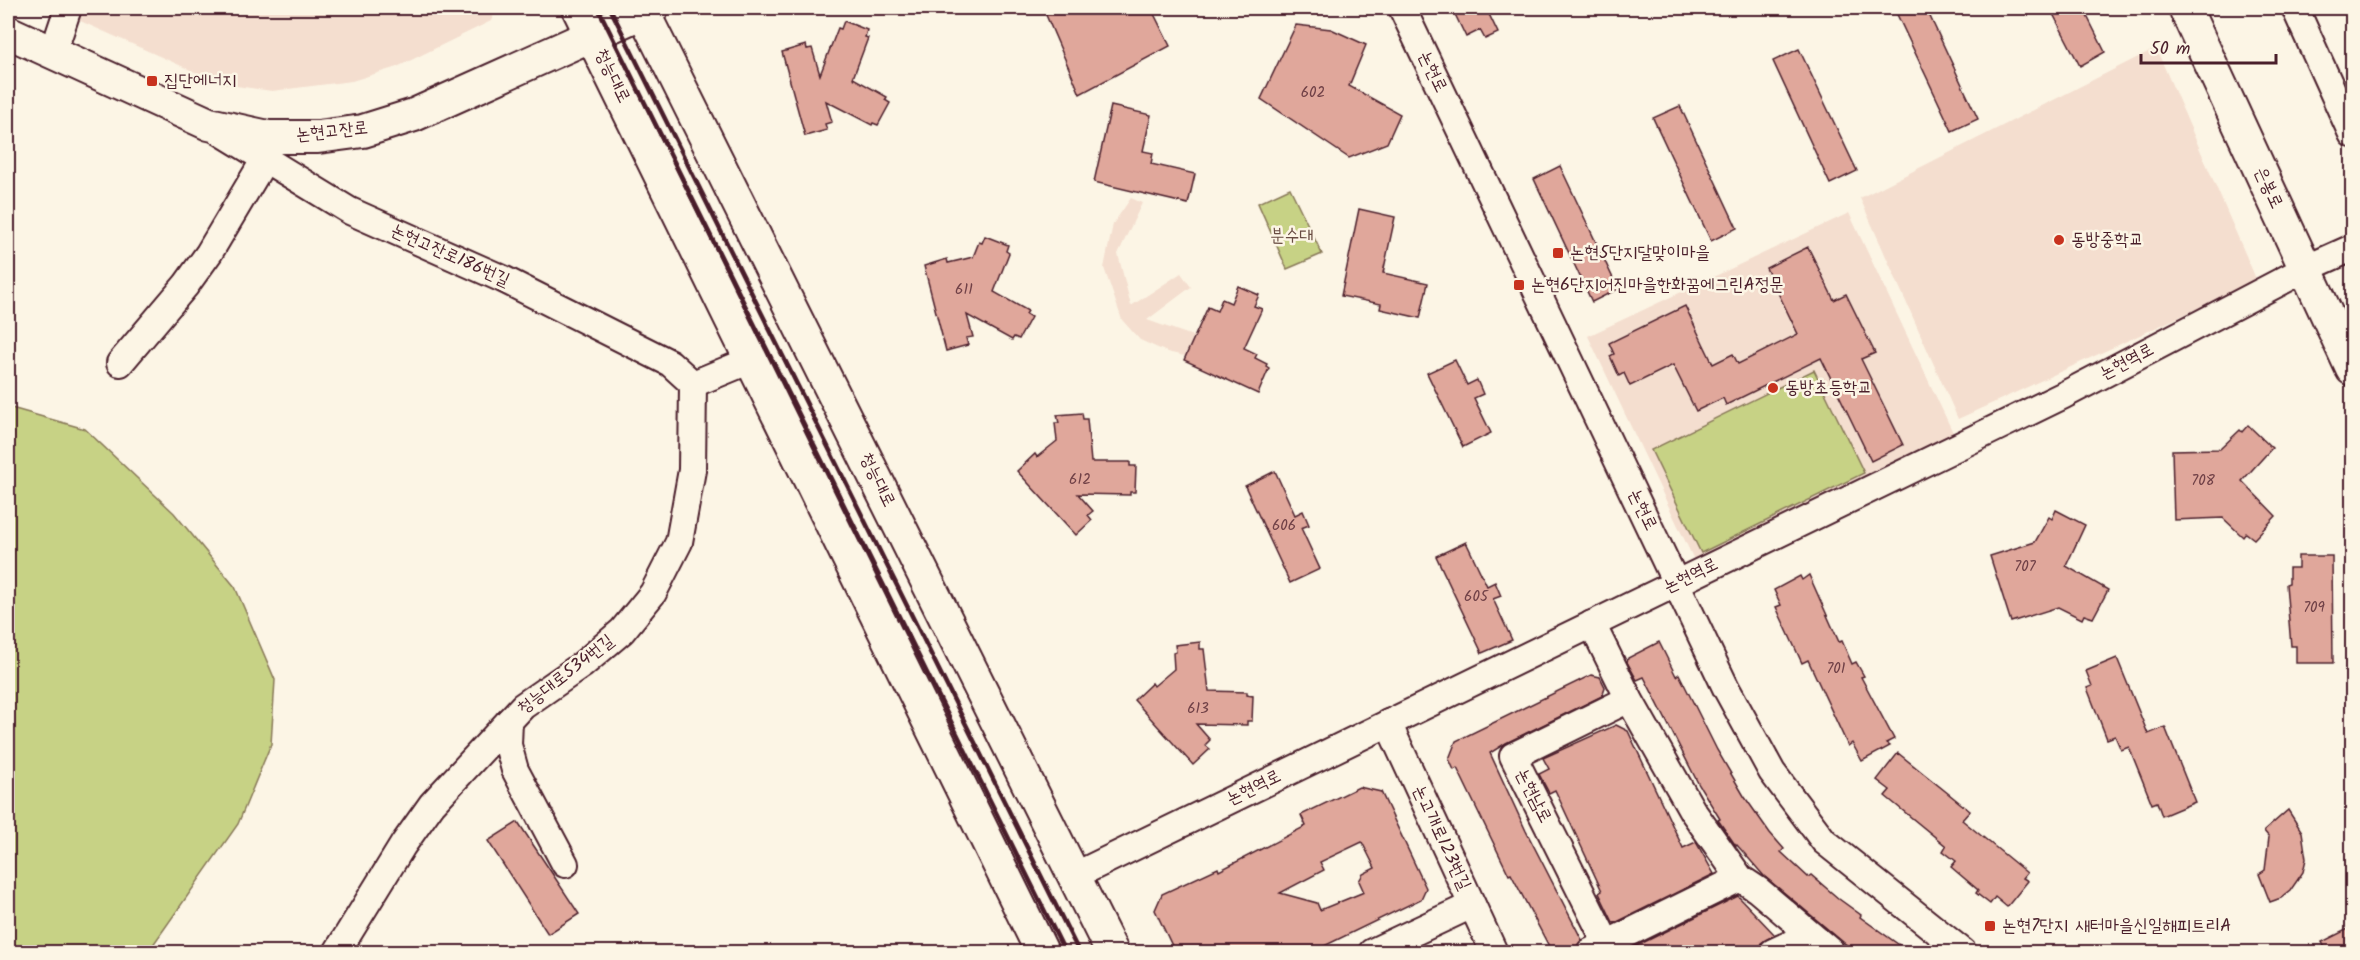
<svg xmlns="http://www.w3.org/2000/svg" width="2360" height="960" font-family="Kalam,'Poor Story',sans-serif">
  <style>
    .built { fill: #f4decf }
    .green { fill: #c7d285; stroke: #887858; stroke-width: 1.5 }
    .building { fill: #e0a79b; stroke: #4a1f2b; stroke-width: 1.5; fill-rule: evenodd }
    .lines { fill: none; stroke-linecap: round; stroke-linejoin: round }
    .minor-casing { stroke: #4a1f2b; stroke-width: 30 }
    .major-casing { stroke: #4a1f2b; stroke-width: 36 }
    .minor { stroke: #fcf5e5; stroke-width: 26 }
    .major { stroke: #fcf5e5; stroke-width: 32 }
    .rail { stroke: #4a1f2b; stroke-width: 4.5 }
    .poi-dot { fill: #c8321e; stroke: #fcf5e5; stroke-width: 2 }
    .labels { text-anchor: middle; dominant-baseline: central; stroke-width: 5; stroke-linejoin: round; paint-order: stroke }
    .number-label { font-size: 15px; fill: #704147 }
    .street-label { font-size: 18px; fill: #4a1f2b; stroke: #fcf5e5 }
    .poi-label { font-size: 18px; fill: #4a1f2b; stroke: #fcf5e5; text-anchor: start }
    .park-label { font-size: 18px; fill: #694c42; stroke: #fcf5e5 }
  </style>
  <rect width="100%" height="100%" fill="#fcf5e5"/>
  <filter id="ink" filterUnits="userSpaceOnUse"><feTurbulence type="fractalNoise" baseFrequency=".0167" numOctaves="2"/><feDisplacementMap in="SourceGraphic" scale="12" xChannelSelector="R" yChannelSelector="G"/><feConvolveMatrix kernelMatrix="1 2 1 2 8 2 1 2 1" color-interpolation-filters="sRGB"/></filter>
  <g filter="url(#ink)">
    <!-- built -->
    <g class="built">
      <polygon points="51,8 497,8 491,21 397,67 352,81 272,91 222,84"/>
      <polygon points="2156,48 2257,281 1958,419 1860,198"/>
      <polygon points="1131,198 1142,203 1118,254 1131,306 1181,273 1191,287 1147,320 1207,341 1202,360 1167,352 1140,340 1122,320 1104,268 1113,224"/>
      <polygon points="1849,213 1957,441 1696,564 1588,336"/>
    </g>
    <!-- green -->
    <g class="green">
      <polygon points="1290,188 1322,254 1287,269 1258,203"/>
      <polygon points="1814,370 1864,473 1701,553 1651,450"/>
      <polygon points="8,407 85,429 174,513 235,587 275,680 271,744 238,824 148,952 8,952"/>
    </g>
    <!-- building -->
    <g class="building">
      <polygon points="1043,8 1151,8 1170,46 1080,94"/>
      <polygon points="1452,8 1486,8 1498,33 1485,39 1480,30 1466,37"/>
      <polygon points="1894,8 1926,8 1978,119 1952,131"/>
      <polygon points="2050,8 2083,8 2105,52 2080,66"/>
      <polygon points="844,21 867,30 865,37 868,38 853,78 887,97 885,100 890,103 878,125 873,123 872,125 826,101 832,122 825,124 827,130 805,136 782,52 806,45 807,49 812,48 820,75 838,28 841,29"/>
      <polygon points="1296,25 1331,29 1366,45 1349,86 1400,114 1387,143 1349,158 1261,99"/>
      <polygon points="1799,49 1857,171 1830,184 1773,61"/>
      <polygon points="1111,106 1151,115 1143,151 1153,153 1151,164 1195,174 1188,204 1094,182"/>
      <polygon points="1680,106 1737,228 1711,241 1653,118"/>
      <polygon points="1560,166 1618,289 1592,302 1534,179"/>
      <polygon points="1359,209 1395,217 1383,273 1428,283 1420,318 1380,309 1381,304 1341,296"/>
      <polygon points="985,236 1008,245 1006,251 1009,253 994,292 1028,311 1026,314 1031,317 1019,339 1014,337 1012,340 967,315 973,337 966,338 968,345 946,351 924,266 947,259 948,263 973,257 979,242 982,243"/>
      <polygon points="1808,247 1834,300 1846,294 1875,353 1861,359 1903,445 1871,461 1821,358 1726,405 1723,398 1696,411 1673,365 1630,386 1624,373 1619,376 1610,356 1614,354 1609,343 1685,306 1713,364 1733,354 1738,364 1798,334 1766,268"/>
      <polygon points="1238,286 1259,295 1254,306 1262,309 1244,348 1257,354 1255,358 1267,364 1266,366 1269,368 1258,394 1184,360 1208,307 1217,311 1222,299 1231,303"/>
      <polygon points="1455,360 1467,385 1477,380 1483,394 1474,398 1491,433 1463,447 1427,373"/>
      <polygon points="1082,413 1083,419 1087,419 1091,462 1130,462 1130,466 1136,466 1135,492 1130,492 1130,495 1078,494 1093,511 1088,515 1092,520 1076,535 1017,471 1035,454 1037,457 1057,441 1055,423 1059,423 1057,415"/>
      <polygon points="2248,425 2272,448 2242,481 2276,516 2254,539 2246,533 2243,537 2223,518 2174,520 2172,450 2220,449 2240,430 2242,432"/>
      <polygon points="1275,471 1295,515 1303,511 1309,525 1301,528 1320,569 1290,583 1245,486"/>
      <polygon points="2056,510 2085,525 2066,566 2108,590 2093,618 2084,615 2082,619 2058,607 2011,622 1990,556 2035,542 2049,517 2052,519"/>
      <polygon points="1466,542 1487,586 1495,582 1501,596 1493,599 1512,640 1482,653 1436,556"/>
      <polygon points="2298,556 2332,556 2333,663 2296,663 2296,646 2291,646 2286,584 2289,583 2289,568 2298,568"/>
      <polygon points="1809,575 1839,642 1842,641 1852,664 1856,662 1864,676 1861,677 1894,739 1886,743 1890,746 1862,761 1852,743 1848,746 1808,660 1802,663 1776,607 1781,605 1774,590 1800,576 1802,580"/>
      <polygon points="1200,642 1200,649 1204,649 1209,691 1247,692 1247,695 1253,696 1252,721 1247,721 1247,725 1196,724 1210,740 1205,745 1210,749 1193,765 1134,700 1152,683 1154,686 1174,669 1173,653 1176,652 1175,645"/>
      <polygon points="1659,642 1676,676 1679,674 1717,750 1744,796 1770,833 1784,849 1781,852 1808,877 1811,875 1839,899 1861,915 1860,917 1909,952 1855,952 1764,876 1737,845 1736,846 1718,820 1720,819 1699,785 1644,677 1637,680 1627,662 1628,658"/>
      <polygon points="2117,658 2148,734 2165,727 2195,802 2162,816 2157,802 2152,804 2129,747 2121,750 2115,736 2107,739 2087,688 2092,686 2086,671"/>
      <polygon points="1591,675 1600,677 1605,687 1602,696 1506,743 1490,753 1526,831 1582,940 1572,952 1552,952 1511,874 1509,875 1457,768 1454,770 1449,759 1456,741"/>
      <polygon points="1616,725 1628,731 1683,848 1696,842 1714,874 1615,923 1613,922 1599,893 1602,891 1555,790 1549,793 1539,774 1549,769 1543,758"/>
      <polygon points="1898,753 1970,811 1962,820 2027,873 2023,878 2028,881 2007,907 1995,897 1990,904 1976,893 1978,890 1951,867 1956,861 1943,851 1946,846 1885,796 1890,790 1877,780"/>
      <path d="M1359,787l22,5 45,96 -5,11 -109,53h-137l-20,-42 7,-16 56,-26 1,3 87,-45 -5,-11zM1362,842l13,26 -12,6 -4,7 5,11 -44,18 -3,-7 -37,-10 44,-23 -4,-8z"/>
      <polygon points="2288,810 2302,832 2306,859 2303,872 2290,891 2281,898 2270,902 2259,874 2265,870 2269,837 2264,831"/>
      <polygon points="518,822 579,914 548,934 488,841"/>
      <polygon points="1738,896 1775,935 1761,943 1758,951 1755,952 1628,952 1628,950"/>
      <polygon points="2352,927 2352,952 2327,952 2322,942"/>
    </g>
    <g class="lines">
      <defs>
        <g id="minor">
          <polyline points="1402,8 1726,688 1772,772 1824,841 1963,952"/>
          <polyline points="2295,8 2352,134"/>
          <polyline points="53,53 68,8"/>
          <polyline points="219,131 350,211 503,279 670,363 693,384"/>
          <polyline points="120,363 186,285 209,253 265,159"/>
          <polyline points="1592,624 1629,699 1692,810 1740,878 1758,890 1831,952"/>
          <polyline points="509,721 508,745 515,770 565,864"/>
          <polyline points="1388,723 1494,952"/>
          <polyline points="1074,876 2064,395 2305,269 2352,248"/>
          <polyline points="337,952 403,845 432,804 523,706 582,665 622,631 653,593 679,542 692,470 693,384 751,360"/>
          <polyline points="1372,952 1472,905"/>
          <polyline points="1590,952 1740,878"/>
          <polyline points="1611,952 1513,756 1629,699"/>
          <polyline points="1773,952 1810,935"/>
        </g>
        <g id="major">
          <polyline points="578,8 1042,952"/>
          <polyline points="641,8 1112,952"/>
          <polyline points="2185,8 2352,369"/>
          <polyline points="8,32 209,124 268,137 318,137 363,131 414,115 652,8"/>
        </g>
      </defs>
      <!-- minor casing -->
      <use href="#minor" class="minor-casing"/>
      <!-- major casing -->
      <use href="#major" class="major-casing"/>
      <!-- minor -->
      <use href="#minor" class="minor"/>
      <!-- major -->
      <use href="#major" class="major"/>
      <!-- rail -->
      <g class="rail">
        <polyline points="598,8 1065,952"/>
        <polyline points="610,8 1079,952"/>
      </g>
    </g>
  </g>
  <!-- markers -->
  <g class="poi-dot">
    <rect x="146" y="75" width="12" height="12" rx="3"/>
    <circle cx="2059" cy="240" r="6"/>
    <rect x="1552" y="247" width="12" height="12" rx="3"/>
    <rect x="1513" y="279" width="12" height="12" rx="3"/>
    <circle cx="1773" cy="388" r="6"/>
    <rect x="1984" y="920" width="12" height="12" rx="3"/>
  </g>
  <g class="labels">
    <!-- number labels -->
    <g class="number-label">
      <text x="1313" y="93">602</text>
      <text x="964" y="290">611</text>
      <text x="1080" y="480">612</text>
      <text x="2203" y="481">708</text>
      <text x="1284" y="526">606</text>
      <text x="2025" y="567">707</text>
      <text x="1476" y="597">605</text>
      <text x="2314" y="608">709</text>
      <text x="1836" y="669">701</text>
      <text x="1198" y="709">613</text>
    </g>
    <!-- street labels -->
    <g class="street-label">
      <text transform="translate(1432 72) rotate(64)">논현로</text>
      <text transform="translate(612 76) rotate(64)">청능대로</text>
      <text transform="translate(332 132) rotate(-6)">논현고잔로</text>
      <text transform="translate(2268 188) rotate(65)">은봉로</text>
      <text transform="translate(450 256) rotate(24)">논현고잔로186번길</text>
      <text transform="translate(2127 362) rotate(-28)">논현역로</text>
      <text transform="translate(877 480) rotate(64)">청능대로</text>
      <text transform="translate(1642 510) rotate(64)">논현로</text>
      <text transform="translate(1691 576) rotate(-26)">논현역로</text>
      <text transform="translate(566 675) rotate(-38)">청능대로534번길</text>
      <text transform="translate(1254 788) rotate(-26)">논현역로</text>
      <text transform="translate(1533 796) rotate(63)">논현남로</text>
      <text transform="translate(1441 838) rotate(65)">논고개로123번길</text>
    </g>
    <!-- poi labels -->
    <g class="poi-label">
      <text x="164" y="81">집단에너지</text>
      <text x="2071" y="240">동방중학교</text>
      <text x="1570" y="253">논현5단지달맞이마을</text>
      <text x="1531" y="285">논현6단지어진마을한화꿈에그린A정문</text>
      <text x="1785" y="388">동방초등학교</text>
      <text x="2002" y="926">논현7단지 새터마을신일해피트리A</text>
    </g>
    <!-- park labels -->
    <g class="park-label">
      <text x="1292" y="236">분수대</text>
    </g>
  </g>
  <!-- margin -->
  <rect width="2360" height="960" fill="none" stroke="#fcf5e5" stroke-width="30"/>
  <rect x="15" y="15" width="2330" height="930" fill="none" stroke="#4a1f2b" stroke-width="2" filter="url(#ink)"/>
  <!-- scale -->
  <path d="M2141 54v9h135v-9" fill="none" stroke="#4a1f2b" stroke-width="3"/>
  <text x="2150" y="54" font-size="18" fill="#4a1f2b" stroke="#fcf5e5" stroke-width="4.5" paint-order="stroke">50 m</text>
</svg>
